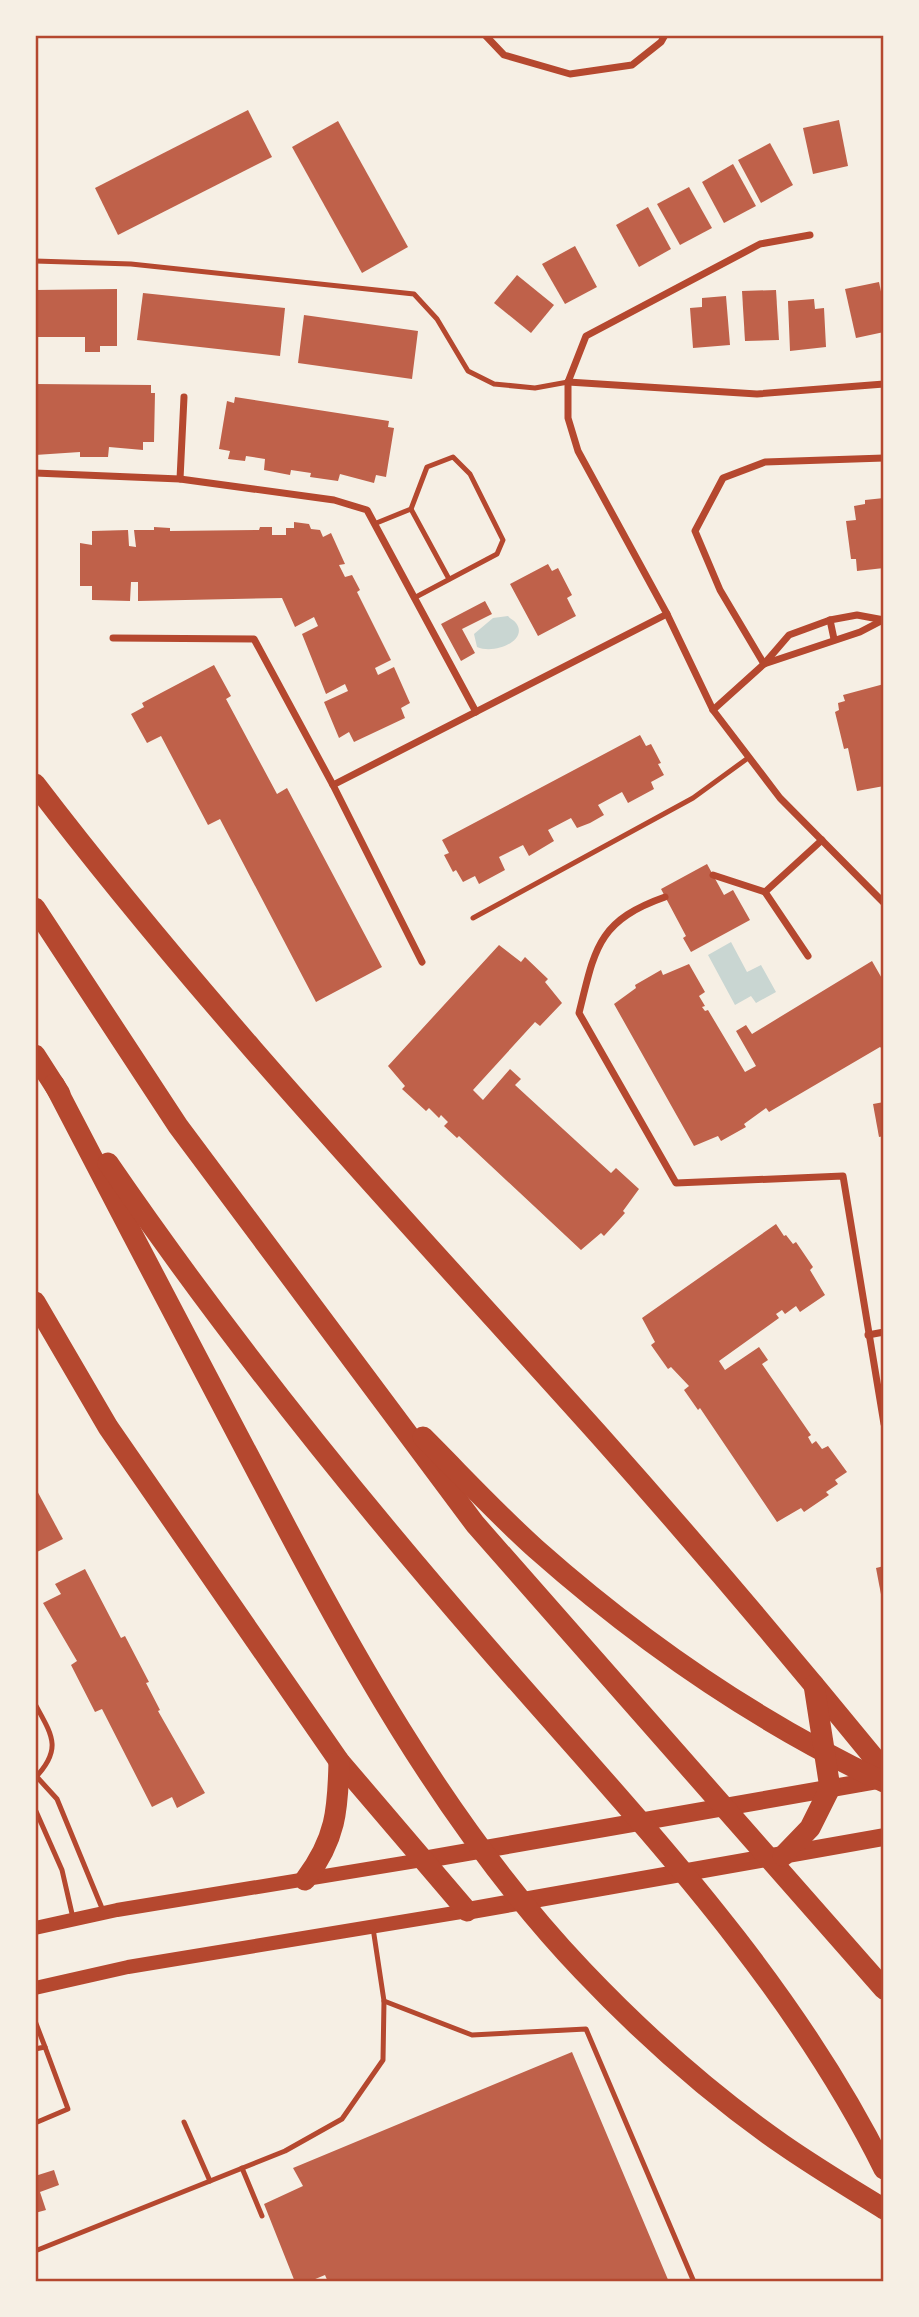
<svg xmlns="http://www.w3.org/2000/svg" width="919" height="2317" font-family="'Open Sans',sans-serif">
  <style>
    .water { fill: #c9d6d2 }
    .building { fill: #bf614a }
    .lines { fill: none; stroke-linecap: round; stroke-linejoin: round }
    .service { stroke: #b5482f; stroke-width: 5 }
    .minor { stroke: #b5482f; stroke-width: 7 }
    .secondary { stroke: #b5482f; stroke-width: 14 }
    .primary { stroke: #b5482f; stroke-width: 18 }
    .motorway { stroke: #b5482f; stroke-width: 21 }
    .neatline { fill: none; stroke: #b5482f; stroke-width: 2.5 }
  </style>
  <rect width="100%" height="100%" fill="#f6efe4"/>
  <!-- water -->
  <g class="water">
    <path d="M508,616c2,3 6,4 8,7 13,17 -21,32 -39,24l-3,-13 19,-16z"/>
    <polygon points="731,942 747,972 761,965 776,992 756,1003 751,996 735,1005 708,955"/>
  </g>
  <!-- building -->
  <g class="building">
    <polygon points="248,110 272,157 118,235 95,188"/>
    <polygon points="839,120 848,166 813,174 803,128"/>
    <polygon points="338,121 408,247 362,273 292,147"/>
    <polygon points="770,143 793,185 761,203 738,160"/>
    <polygon points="733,164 756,206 724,223 702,182"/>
    <polygon points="689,187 712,228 680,245 657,204"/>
    <polygon points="648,207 671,249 639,267 616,225"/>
    <polygon points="575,246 597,287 565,304 542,264"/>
    <polygon points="517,275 554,305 531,333 494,303"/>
    <polygon points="879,282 884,306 884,332 856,338 845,289"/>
    <polygon points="117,289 117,346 100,346 100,352 85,352 85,337 35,337 35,290"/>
    <polygon points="776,290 779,340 745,341 742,291"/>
    <polygon points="143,293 285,308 280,356 137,340"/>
    <polygon points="726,296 730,345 693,348 690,308 702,307 702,298"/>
    <polygon points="814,299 815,309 824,308 826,347 790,351 788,301"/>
    <polygon points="304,315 418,331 412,379 298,363"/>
    <polygon points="35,384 151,385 151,393 155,393 154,442 143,442 143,450 109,447 108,457 80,457 80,452 35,455"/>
    <polygon points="235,397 389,421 388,427 394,428 386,477 376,475 374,483 340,474 338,481 310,477 311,473 291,470 290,475 264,470 265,459 246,456 245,461 228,459 230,451 219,449 227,401 234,403"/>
    <polygon points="884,498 884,568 857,571 856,559 851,559 846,521 856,520 854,506 865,504 865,500"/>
    <polygon points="294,522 309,524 311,529 320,530 323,537 331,533 345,564 339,565 345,577 352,575 360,590 357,592 391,660 375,668 378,675 394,667 410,703 401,708 405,718 354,742 349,732 339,738 324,702 348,691 345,684 326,694 302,634 318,626 314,617 295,627 282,598 138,601 138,582 131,582 130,601 92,600 92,586 80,586 80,543 92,545 92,531 128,530 129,546 136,547 134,530 154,530 154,527 170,528 170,531 259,530 260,527 272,527 272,535 286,535 286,528 294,528"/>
    <polygon points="548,564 552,571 558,568 572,595 567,598 576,616 538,636 510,584"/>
    <polygon points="485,601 492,614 462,629 475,653 461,661 441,624"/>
    <polygon points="214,665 231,696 226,699 277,794 287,788 382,967 316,1002 220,819 208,825 161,736 147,743 131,714 144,707 142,703"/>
    <polygon points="884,684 884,786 857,791 848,748 844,749 835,712 839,710 838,703 845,701 843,695"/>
    <polygon points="640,735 646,746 651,744 661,763 658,764 664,775 651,782 654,789 628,803 622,792 598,805 604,815 590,823 577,828 571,818 548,830 554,841 529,856 523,845 499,857 505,870 479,884 475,876 463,882 456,870 453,872 444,855 449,853 442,840"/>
    <polygon points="707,864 724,895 733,890 750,920 691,952 683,938 686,936 661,889"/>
    <polygon points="499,945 521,962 525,957 548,979 545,982 562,1003 540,1026 535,1022 473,1090 483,1100 510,1069 521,1079 515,1085 611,1173 616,1168 639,1189 623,1211 625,1213 604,1236 601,1233 581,1250 459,1136 457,1138 444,1126 448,1122 441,1115 439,1118 429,1108 426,1111 402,1089 405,1086 388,1066"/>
    <polygon points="872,961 884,982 884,1050 880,1047 769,1112 766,1108 744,1124 746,1127 721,1141 718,1136 694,1146 614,1004 636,988 635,985 661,970 663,975 689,964 705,992 699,996 705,1006 702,1007 705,1011 708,1010 745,1072 756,1066 736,1031 746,1025 752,1034"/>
    <polygon points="884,1102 884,1136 879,1137 873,1104"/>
    <polygon points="776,1224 784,1236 786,1235 793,1244 796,1242 813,1267 810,1270 825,1295 800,1312 796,1306 785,1314 782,1310 776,1314 779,1318 719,1361 725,1370 759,1347 768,1360 762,1364 811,1435 808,1437 812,1444 816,1441 822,1449 828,1446 847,1472 835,1480 838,1484 826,1492 829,1495 804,1512 801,1508 777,1522 700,1408 698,1410 684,1390 689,1386 671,1367 668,1369 651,1345 655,1342 642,1318"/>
    <polygon points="35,1487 63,1539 35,1553"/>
    <polygon points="884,1566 884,1605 883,1605 876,1568"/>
    <polygon points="85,1569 121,1638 125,1636 149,1682 146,1683 160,1710 158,1711 205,1793 177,1808 172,1797 152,1807 102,1709 95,1712 71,1665 77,1661 43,1603 61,1594 55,1584"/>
    <polygon points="572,2052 669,2282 328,2282 325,2275 308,2282 295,2282 264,2204 303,2186 293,2168"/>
    <polygon points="54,2170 59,2185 40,2192 46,2210 35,2213 35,2176"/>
  </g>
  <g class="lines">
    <!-- service -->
    <g class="service">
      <polyline points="35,261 131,264 414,294 437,319 468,371 494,384 535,388 568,382"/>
      <polyline points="411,509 449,579"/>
      <polyline points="374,524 411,509 427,467 453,457 470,474 503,540 497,554 414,598"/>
      <polyline points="473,918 693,798 748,758"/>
      <path d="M35,1704c17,31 28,45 0,74"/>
      <polyline points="37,1777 57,1799 104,1913"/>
      <polyline points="35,1809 62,1870 73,1918"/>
      <polyline points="384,2001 472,2035 586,2029 694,2282"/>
      <polyline points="35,2021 45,2047 35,2049"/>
      <polyline points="184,2122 210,2181"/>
      <polyline points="35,2123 68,2109 45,2047"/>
      <polyline points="242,2168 262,2216"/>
      <polyline points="35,2251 285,2151 342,2119 383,2060 384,2001 373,1928"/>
    </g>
    <!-- minor -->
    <g class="minor">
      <polyline points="485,35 504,55 570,74 632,65 661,42 665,35"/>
      <polyline points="810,235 760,244 586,336 568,382 568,418 578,451 667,614 713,710 780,798 884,903"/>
      <polyline points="568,382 757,394 884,384"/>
      <polyline points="35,473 180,479 334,500 367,510 476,712"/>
      <polyline points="180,479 184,397"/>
      <polyline points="830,620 834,639"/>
      <polyline points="113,638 254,639 333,785 422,962"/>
      <polyline points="764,664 720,590 695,531 723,478 765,462 884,458"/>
      <polyline points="764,664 860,632 883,620"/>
      <polyline points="713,710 764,664 789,635 830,620 857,615 884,620"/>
      <polyline points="333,785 667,614"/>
      <polyline points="713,875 765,892 822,840"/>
      <polyline points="765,892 808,956"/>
      <path d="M665,897c-68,24 -70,52 -86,116l97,170 167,-7 41,248"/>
      <polyline points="868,1335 884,1332"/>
    </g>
    <!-- secondary -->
    <g class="secondary">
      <polyline points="35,1928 117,1910 422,1860"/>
      <polyline points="35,1988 128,1967 467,1911"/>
    </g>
    <!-- primary -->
    <g class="primary">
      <polyline points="422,1860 884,1779"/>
      <polyline points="467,1911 884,1837"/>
    </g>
    <!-- motorway -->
    <g class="motorway">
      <path d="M35,784c175,229 373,438 565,652 97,109 192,221 284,334"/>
      <polyline points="35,908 178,1126 475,1524 884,1989"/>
      <polyline points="35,1055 60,1094"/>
      <path d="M54,1084c66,127 132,253 199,380 93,178 190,360 330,507 60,63 127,123 199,173 33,23 68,44 102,65"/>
      <path d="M108,1163c116,169 244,329 378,483 143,165 300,325 398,523"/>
      <polyline points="35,1302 108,1427 339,1761 467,1911"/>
      <path d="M423,1437c38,38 74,77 113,112 105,93 221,173 348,233"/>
      <polyline points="783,1856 810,1828 830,1788 814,1685"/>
      <path d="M305,1880c31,-41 33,-70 34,-119"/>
    </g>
  </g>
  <!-- border -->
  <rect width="919" height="2317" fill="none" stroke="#f6efe4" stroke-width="74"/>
  <rect x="37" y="37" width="845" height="2243" class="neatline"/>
</svg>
